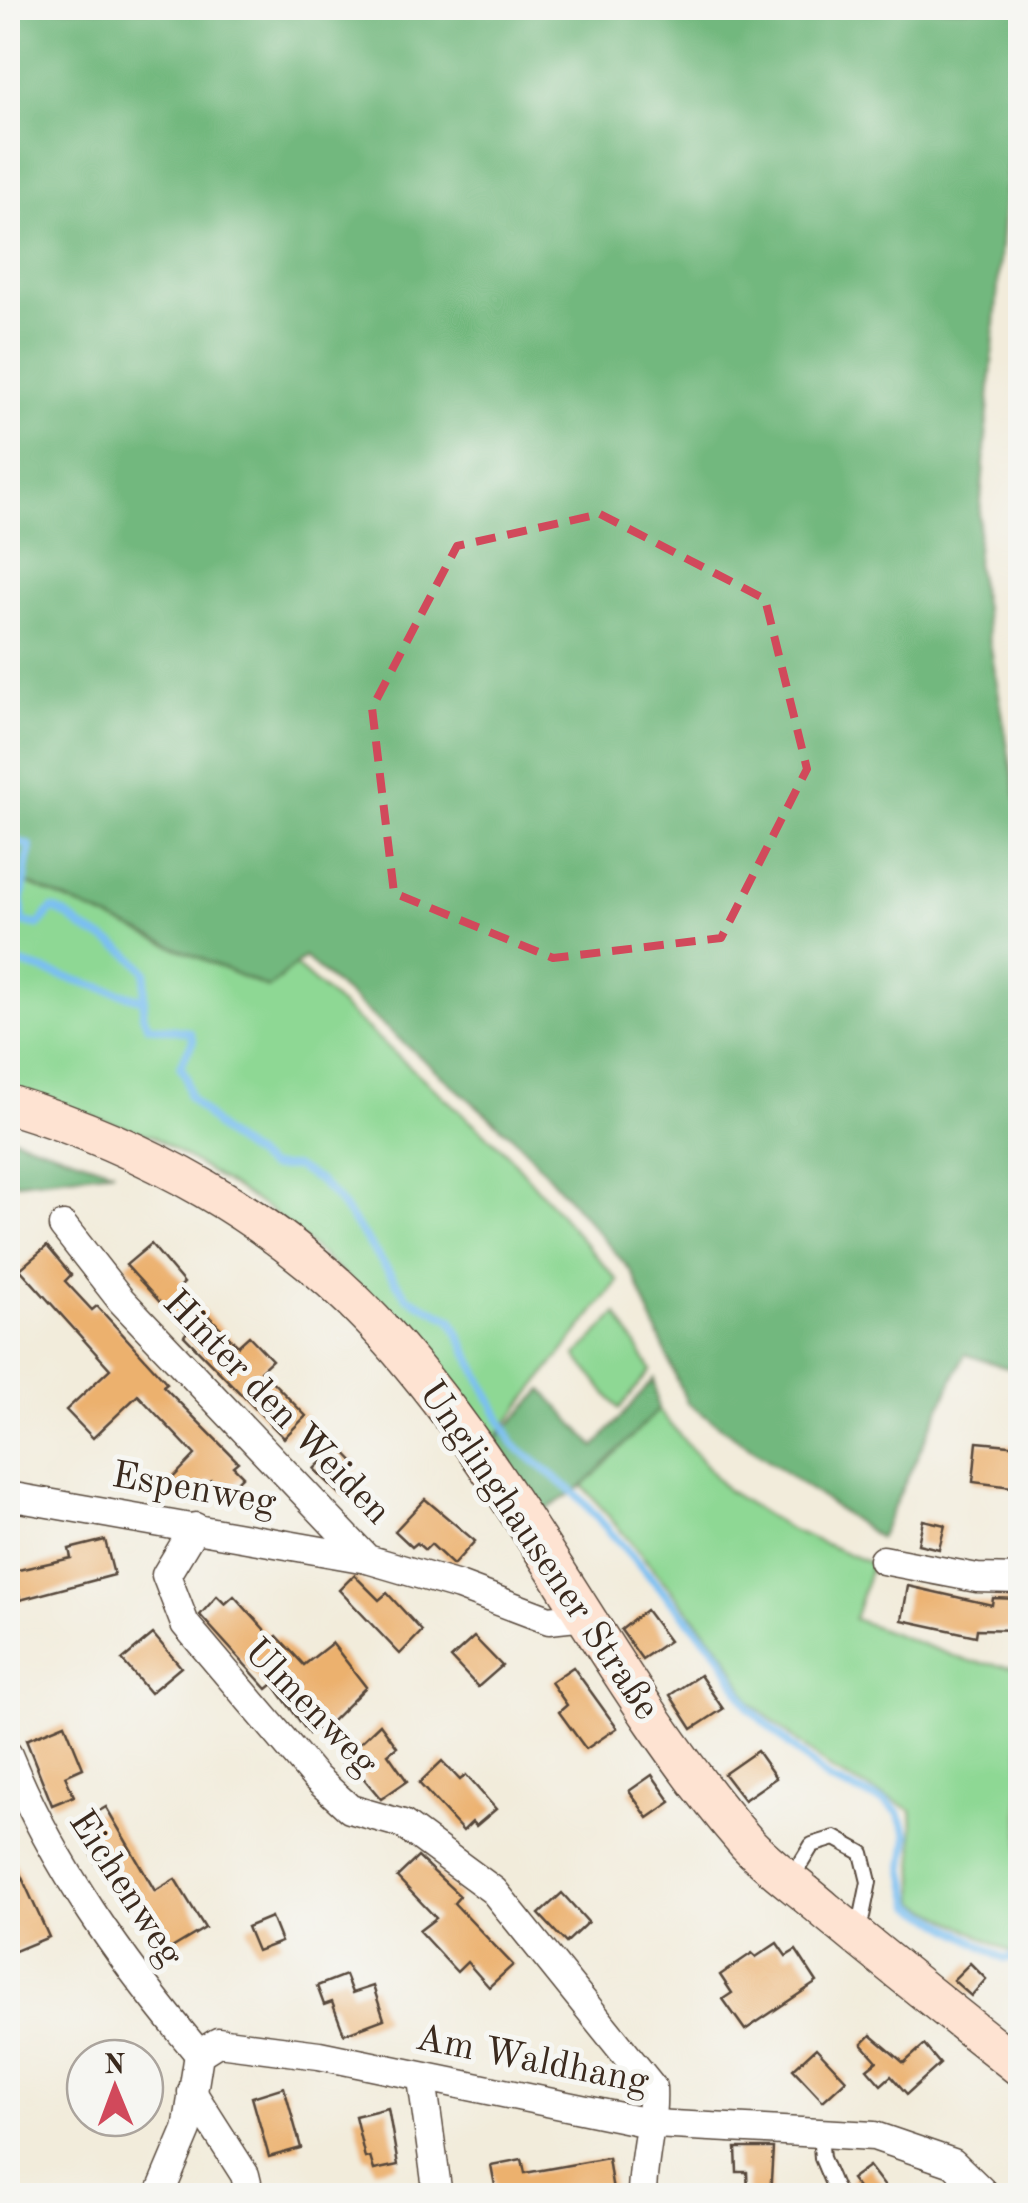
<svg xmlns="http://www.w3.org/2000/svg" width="1028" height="2203" font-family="'Old Standard TT',serif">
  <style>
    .green { fill: #8ed894; stroke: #648159; stroke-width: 2.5 }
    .forest { fill: #72b87e; stroke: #56714e; stroke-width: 2.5 }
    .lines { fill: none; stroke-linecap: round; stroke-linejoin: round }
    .stream { stroke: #7abff1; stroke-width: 8 }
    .building { fill: #ecb16e }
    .lane-casing { stroke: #56473a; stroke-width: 18 }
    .street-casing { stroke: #56473a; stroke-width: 31 }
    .secondary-casing { stroke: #56473a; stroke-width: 41 }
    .lane { stroke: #fff; stroke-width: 14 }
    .street { stroke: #fff; stroke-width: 28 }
    .secondary { stroke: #fee3d2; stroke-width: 38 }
    .marked { fill: none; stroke: #d1495b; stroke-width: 8; stroke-dasharray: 20 12; stroke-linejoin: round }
    .labels { text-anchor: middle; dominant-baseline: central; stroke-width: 10; stroke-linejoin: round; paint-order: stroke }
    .street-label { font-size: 38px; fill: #3b2a1e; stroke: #f6f6f2 }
  </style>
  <rect width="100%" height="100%" fill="#f6f6f2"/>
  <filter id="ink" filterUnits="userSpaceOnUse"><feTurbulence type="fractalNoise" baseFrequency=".01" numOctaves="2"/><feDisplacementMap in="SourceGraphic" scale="20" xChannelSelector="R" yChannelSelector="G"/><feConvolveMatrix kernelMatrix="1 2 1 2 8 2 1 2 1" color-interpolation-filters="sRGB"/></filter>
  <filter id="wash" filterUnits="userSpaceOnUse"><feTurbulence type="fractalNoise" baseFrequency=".0048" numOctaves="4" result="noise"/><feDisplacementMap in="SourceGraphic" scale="40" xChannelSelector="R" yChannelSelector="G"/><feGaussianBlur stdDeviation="2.25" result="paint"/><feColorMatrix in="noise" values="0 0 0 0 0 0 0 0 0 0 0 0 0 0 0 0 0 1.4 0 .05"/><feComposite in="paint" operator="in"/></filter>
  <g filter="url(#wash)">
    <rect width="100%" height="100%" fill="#f2ecdb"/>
    <!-- green -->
    <g class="green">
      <polygon points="8,875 268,988 295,965 506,1152 618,1281 490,1445 412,1335 270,1210 152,1136 8,1091"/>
      <polygon points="617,1314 651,1370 619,1409 576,1356"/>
      <polygon points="658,1410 727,1490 787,1528 872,1564 854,1619 967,1661 1020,1668 1020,1951 1016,1955 916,1902 912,1810 834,1772 750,1702 727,1656 583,1486"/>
    </g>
    <!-- forest -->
    <g class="forest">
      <polygon points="8,8 1020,8 976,563 1020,817 1020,1372 965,1354 879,1538 687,1403 632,1272 521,1144 304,957 269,988 8,875"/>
      <polygon points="8,1136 114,1171 8,1183"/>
      <polygon points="654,1379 658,1410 583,1486 535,1516 490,1445 543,1390 595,1447"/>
    </g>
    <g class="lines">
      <!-- stream -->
      <g class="stream">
        <path d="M8,838l22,8 -9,58 2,18 16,3 13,-16c19,4 24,18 41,25 21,9 38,19 53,38l-3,43 5,11 42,6 3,9 -13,25 6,10 3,20 35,38 45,33h26l23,13 19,19 70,98 44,22 62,125 65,52 143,160 28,52 81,73 55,21 13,10 10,23 -4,32 8,38 92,54 16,-3"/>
        <polyline points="8,960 144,1000"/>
      </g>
    </g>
    <g id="blocks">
      <!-- building -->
      <g class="building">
        <polygon points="151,1244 184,1283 180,1287 238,1346 249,1336 272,1360 261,1370 306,1416 284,1438 184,1336 187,1332 126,1265"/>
        <polygon points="47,1246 71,1275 65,1281 92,1310 97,1306 167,1383 163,1386 238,1462 233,1466 243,1476 226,1493 211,1480 180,1497 167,1484 195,1455 138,1395 93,1438 66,1410 110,1369 20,1269"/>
        <polygon points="977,1442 1020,1446 1020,1488 973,1482"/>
        <polygon points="338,1445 359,1467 351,1475 359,1484 344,1498 314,1469"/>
        <polygon points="425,1499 475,1541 453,1565 431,1544 425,1550 417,1543 412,1547 395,1531"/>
        <polygon points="923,1520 945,1525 939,1549 918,1544"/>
        <polygon points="105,1540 114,1575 20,1600 14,1571 71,1558 69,1549"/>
        <polygon points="354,1575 379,1600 387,1593 422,1631 400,1654 339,1590"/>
        <polygon points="908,1586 992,1605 993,1598 1020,1599 1020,1630 977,1629 976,1636 902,1620"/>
        <polygon points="217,1596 225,1604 234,1596 273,1639 277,1636 304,1665 332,1643 366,1687 320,1733 317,1728 309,1734 273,1684 267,1689 200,1615"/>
        <polygon points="646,1610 669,1641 642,1659 621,1630"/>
        <polygon points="153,1634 181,1667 150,1693 122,1660"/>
        <polygon points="474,1637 502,1666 478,1687 451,1658"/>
        <polygon points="573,1667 617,1728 586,1749 559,1712 567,1705 551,1682"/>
        <polygon points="700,1675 723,1709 692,1729 670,1695"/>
        <polygon points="65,1724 83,1768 65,1776 74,1796 52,1805 26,1740"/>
        <polygon points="380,1724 397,1747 388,1754 407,1781 381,1799 360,1774 354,1778 341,1761"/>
        <polygon points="757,1751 776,1778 744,1800 724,1774"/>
        <polygon points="442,1761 460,1780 466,1775 496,1809 476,1826 472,1822 463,1831 419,1783"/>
        <polygon points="652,1775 671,1802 648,1818 629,1791"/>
        <polygon points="106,1807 155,1891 175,1879 205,1928 165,1952 113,1863 100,1870 74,1826"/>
        <polygon points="8,1847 49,1937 8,1954"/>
        <polygon points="418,1857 460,1896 454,1903 513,1965 489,1987 467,1962 457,1972 419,1931 436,1918 397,1877"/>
        <polygon points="562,1893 588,1922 566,1943 539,1914"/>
        <polygon points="271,1917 281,1942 257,1951 247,1927"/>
        <polygon points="777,1943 786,1956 796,1950 817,1982 745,2030 723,1999 732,1993 720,1975 752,1953 756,1957"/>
        <polygon points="970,1963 986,1979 971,1996 953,1980"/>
        <polygon points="345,1975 352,1993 373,1986 384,2019 344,2034 332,2002 324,2005 317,1986"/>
        <polygon points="871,2035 904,2063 924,2045 940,2064 907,2094 891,2076 881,2085 867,2069 877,2061 862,2044"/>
        <polygon points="816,2048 846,2080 823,2101 793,2069"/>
        <polygon points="284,2087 301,2148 269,2157 252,2097"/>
        <polygon points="388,2108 398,2165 374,2170 370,2157 365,2158 355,2116"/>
        <polygon points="736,2148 773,2148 770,2196 748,2196 747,2172 737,2172"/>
        <polygon points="608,2158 613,2191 599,2196 497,2196 491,2165 522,2159 525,2173"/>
        <polygon points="869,2166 892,2196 864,2196 851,2179"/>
      </g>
    </g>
  </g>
  <g filter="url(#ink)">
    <use href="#blocks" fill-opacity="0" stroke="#56473a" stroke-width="2.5"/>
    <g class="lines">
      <defs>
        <g id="lane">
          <polyline points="790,1881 812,1845 835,1838 862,1853 869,1882 859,1931"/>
          <polyline points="820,2133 822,2158 838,2196"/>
        </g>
        <g id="street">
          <polyline points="63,1226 121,1300 367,1559 459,1586 549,1620 586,1616"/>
          <polyline points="8,1496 367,1559"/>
          <path d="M195,1527l-29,48 19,49 129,152 36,33 53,15 91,67 158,196c2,38 -10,70 -10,109"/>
          <polyline points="883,1560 977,1578 1020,1579"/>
          <path d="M8,1755c45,111 114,207 191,299"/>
          <polyline points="422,2079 438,2196"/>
          <polyline points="192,2092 245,2175 250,2196"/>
          <polyline points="159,2196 187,2130 199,2054 218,2042 319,2055 654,2124 874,2136 953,2163 987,2196"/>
        </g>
        <path id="secondary" d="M8,1104c137,42 266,112 365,217 145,154 234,362 373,521 24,26 54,46 80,69 64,53 129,105 194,156"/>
      </defs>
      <!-- lane casing -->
      <use href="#lane" class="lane-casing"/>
      <!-- street casing -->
      <use href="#street" class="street-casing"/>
      <!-- secondary casing -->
      <use href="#secondary" class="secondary-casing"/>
      <!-- lane -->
      <use href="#lane" class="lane"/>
      <!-- street -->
      <use href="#street" class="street"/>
      <!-- secondary -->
      <use href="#secondary" class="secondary"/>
    </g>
  </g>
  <!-- marked area -->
  <path class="marked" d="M600,514l165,85 42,170 -86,169 -168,20 -159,-65 -22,-185 85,-162z"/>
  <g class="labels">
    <!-- street labels -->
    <g class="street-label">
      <text transform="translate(276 1408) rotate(46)">Hinter den Weiden</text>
      <text transform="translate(194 1490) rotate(10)">Espenweg</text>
      <text transform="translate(538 1551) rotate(56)">Unglinghausener Straße</text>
      <text transform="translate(310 1708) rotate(46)">Ulmenweg</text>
      <text transform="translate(125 1889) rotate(57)">Eichenweg</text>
      <text transform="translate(532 2061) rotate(11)">Am Waldhang</text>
    </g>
  </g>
  <!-- margin -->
  <rect width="1028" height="2203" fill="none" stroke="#f6f6f2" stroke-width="40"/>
  <!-- north arrow -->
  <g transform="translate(115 2088) rotate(359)"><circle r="48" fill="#f6f6f2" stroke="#aba49d" stroke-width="2.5"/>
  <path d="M0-8L18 38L0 25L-18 38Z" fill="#d1495b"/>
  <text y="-15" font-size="28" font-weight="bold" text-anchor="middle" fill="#3b2a1e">N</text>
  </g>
</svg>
